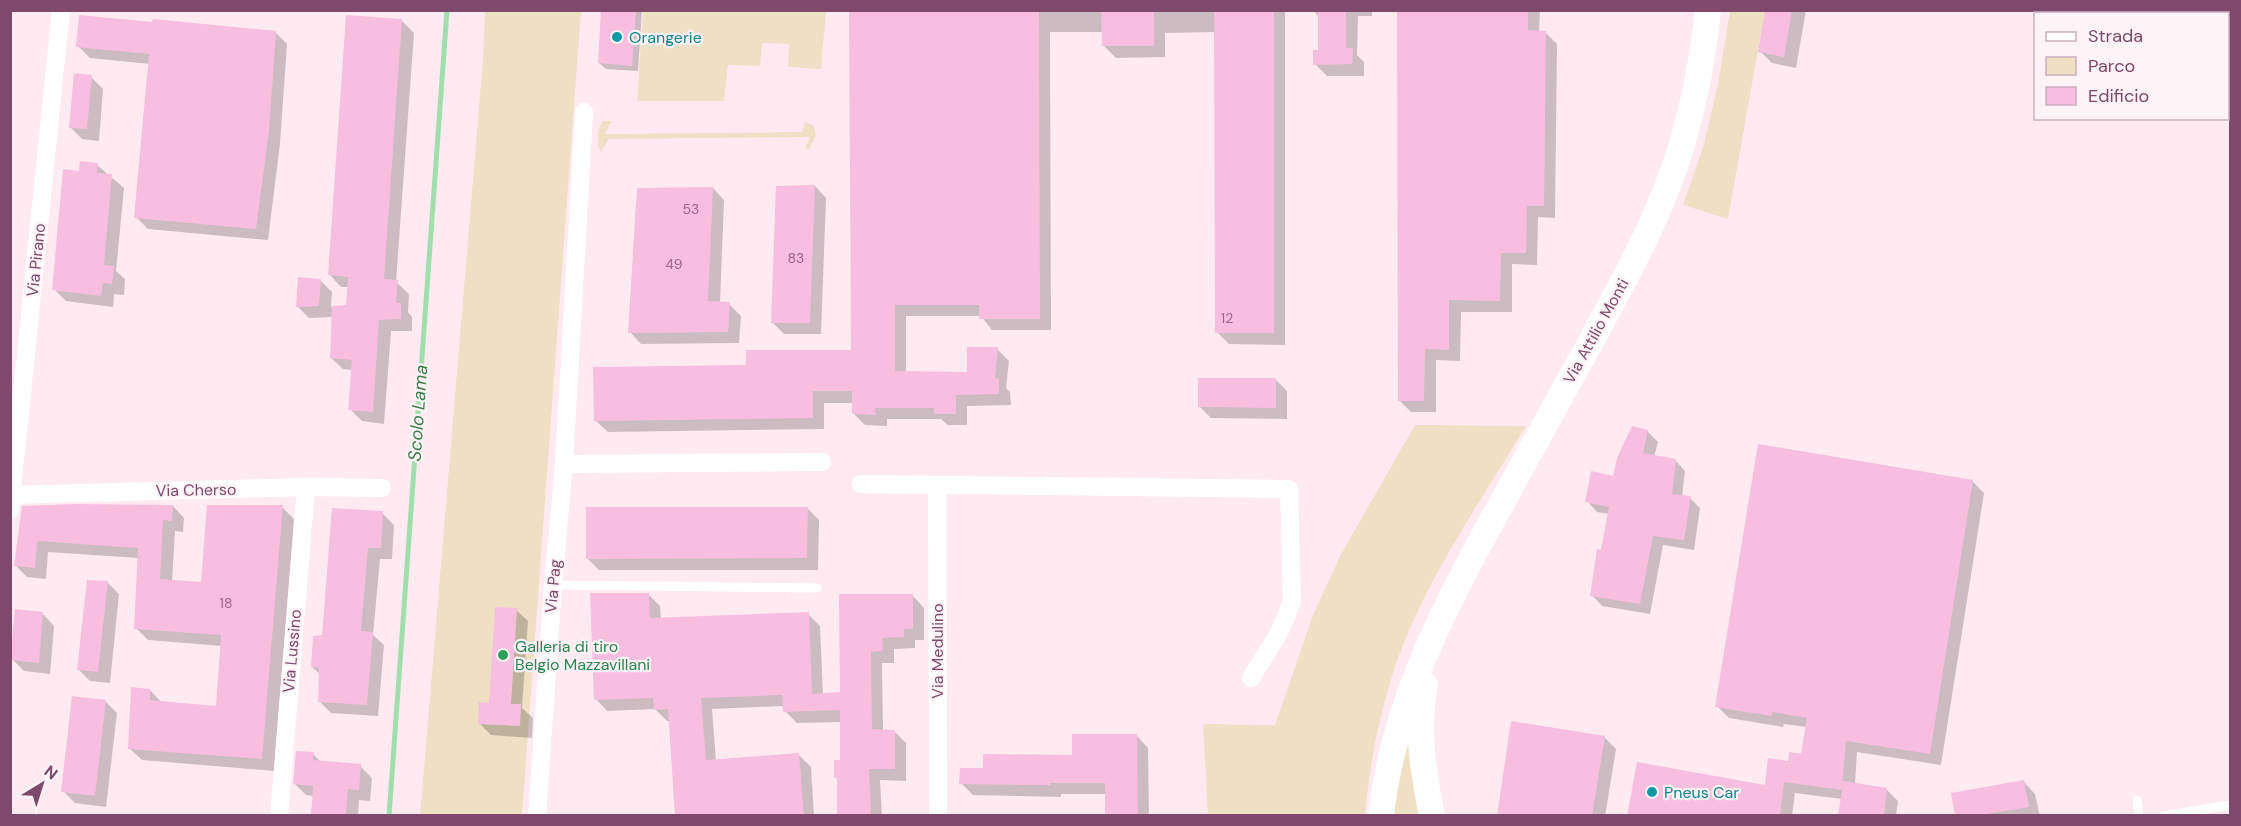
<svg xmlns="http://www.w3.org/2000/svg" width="2241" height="826" font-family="'DM Sans',sans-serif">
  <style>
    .green { fill: #efdfc5 }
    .shadow { fill: #0003 }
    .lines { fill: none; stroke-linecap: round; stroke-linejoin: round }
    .stream { stroke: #a0dfab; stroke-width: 5 }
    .building { fill: #f8bedf }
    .lane { stroke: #fff; stroke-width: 9 }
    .street { stroke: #fff; stroke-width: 18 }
    .secondary { stroke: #fff; stroke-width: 26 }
    .culture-dot { fill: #0f9aa8; stroke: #fff3f7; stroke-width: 2 }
    .leisure-dot { fill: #2e9e5b; stroke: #fff3f7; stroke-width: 2 }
    .labels { text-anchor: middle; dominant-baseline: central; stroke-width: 4.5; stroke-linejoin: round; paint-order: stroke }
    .number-label { font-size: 14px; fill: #9c6687 }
    .culture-label { font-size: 16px; fill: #0d838f; stroke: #fff3f7; text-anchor: start }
    .street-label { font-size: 16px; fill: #7e496a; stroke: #fff3f7 }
    .leisure-label { font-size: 16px; fill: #27864d; stroke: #fff3f7; text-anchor: start }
    .water-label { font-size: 18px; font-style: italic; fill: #377d44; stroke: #fff3f7 }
  </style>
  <rect width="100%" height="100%" fill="#ffeaf2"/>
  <!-- green -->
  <g class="green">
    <polygon points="485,11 581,11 522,815 420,816 483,59"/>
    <polygon points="643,11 826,11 821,69 788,67 789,44 762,43 760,66 728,65 724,101 637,101"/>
    <polygon points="1730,11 1765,11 1728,219 1683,205 1704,144 1718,84"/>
    <path d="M603,121h8l-6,13 197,-2 3,-10 9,4 2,10 -7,13h-4l5,-12 -201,2 -8,13c-5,-7 -4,-24 2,-31z"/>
    <path d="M1415,425l111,1c-50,83 -112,170 -138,264 -12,41 -19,83 -23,125h-157l-5,-91 72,1 38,-110 28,-61z"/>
    <polygon points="1407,731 1414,733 1422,815 1389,816"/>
  </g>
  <!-- shadow -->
  <g class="shadow">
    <polygon points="603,10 642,10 638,71 606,69 599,63"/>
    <polygon points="851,10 1285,10 1285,345 1229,344 1217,332 1216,32 1165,33 1165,57 1116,58 1104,46 1103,32 1050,32 1051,330 992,330 981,316 906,316 906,373 968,373 997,349 1009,361 1006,388 1010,392 1011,405 967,406 967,425 948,425 941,419 887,419 887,426 865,425 853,413 853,403 824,403 824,429 608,432 596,421 747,367 853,351"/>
    <polygon points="1313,10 1372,10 1372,16 1358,16 1357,55 1364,62 1364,76 1327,76 1315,64 1319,51 1318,16"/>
    <polygon points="1398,10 1540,10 1539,32 1545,32 1557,44 1555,218 1538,217 1537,265 1512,264 1512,312 1461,312 1460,361 1436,360 1436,412 1411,412 1399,400"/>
    <polygon points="1766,10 1806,10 1796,68 1772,63 1760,51"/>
    <polygon points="402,21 414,33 396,282 409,294 408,312 412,317 412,331 391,331 384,424 362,421 350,409 353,370 343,369 331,358 333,317 309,318 297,306 320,280 332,292 331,307 347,307 348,287 341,287 330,275"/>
    <polygon points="275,32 287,44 280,144 268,240 148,229 136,217 150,64 90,58 78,46"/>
    <polygon points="91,77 103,89 99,141 82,139 70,127"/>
    <polygon points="97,165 124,188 116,271 125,279 124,295 114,294 113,307 66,301 54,289"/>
    <polygon points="815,186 826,198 821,334 784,334 772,322"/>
    <polygon points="713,188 724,200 720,303 729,304 741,316 739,343 641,344 630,332"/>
    <polygon points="1276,380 1287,391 1287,419 1211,418 1199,406"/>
    <polygon points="1647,431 1658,442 1654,457 1675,460 1685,471 1682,497 1690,498 1700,508 1694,550 1663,545 1650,614 1602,606 1592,595 1609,514 1597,512 1587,501 1614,477"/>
    <polygon points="1972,481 1984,493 1941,765 1857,752 1855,784 1886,789 1898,801 1896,816 1840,816 1842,799 1795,793 1792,816 1629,816 1766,787 1789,763 1803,756 1807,727 1784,724 1783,727 1729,718 1717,706"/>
    <polygon points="173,506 184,518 183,532 175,531 172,581 203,583 282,507 294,519 274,771 142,760 130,749 150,690 162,703 218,707 222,646 148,640 136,628 139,558 48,552 46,579 27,577 15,565 23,507"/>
    <polygon points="807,508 819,520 818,570 599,570 587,558"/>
    <polygon points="382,513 394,525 392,559 380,559 373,635 384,645 378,716 331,713 319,701 321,675 312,667"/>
    <polygon points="107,582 119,594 110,683 90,681 78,669"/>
    <polygon points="648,594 660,606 661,619 808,614 820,626 823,695 841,694 840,596 913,596 924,608 924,640 915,640 915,648 894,649 894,663 882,663 883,731 894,731 906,743 906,781 880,780 882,816 839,816 838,780 835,777 842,761 841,722 797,723 785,711 784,706 712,709 716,761 799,755 811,767 814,816 677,816 670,721 667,721 655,709 607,711 596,699"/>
    <polygon points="516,610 528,621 522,708 533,718 532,738 491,735 479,723 491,705"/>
    <polygon points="43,614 54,626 50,674 24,671 12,659"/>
    <polygon points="105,701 117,713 106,807 75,803 63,791"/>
    <polygon points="1137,736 1148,748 1149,816 1107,816 1107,794 1061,794 1061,797 973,795 961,783 984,769 1073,757"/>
    <polygon points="1604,737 1616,749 1605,816 1498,816"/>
    <polygon points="313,754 321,762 360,766 372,778 370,801 359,800 358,816 312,816 314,796 306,795 294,783"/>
    <polygon points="2024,782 2035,794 2040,816 1956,816"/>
  </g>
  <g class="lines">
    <!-- stream -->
    <polyline class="stream" points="389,816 447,10"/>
  </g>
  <!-- building -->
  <g class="building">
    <polygon points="601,10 636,10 632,66 598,63"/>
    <polygon points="849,10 1039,10 1040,319 979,319 979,305 895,305 895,371 967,372 967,347 998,347 995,378 999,379 999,394 956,395 956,414 934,414 934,408 875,408 876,415 852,414 852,391 813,391 813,418 594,421 593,367 746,365 746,350 851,350"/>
    <polygon points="1101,10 1154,10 1154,46 1102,46"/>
    <polygon points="1214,10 1274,10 1274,333 1215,333"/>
    <polygon points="1318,10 1346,10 1346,48 1353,48 1352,64 1313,65 1313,50 1318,50"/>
    <polygon points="1397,10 1528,10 1528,30 1546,31 1544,206 1527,206 1526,253 1501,253 1500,301 1449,300 1449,350 1425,349 1424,401 1398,401"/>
    <polygon points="1765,10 1792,10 1784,57 1758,52"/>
    <polygon points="79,15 152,22 153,19 276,31 269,131 256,229 134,218 149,54 76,47"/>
    <polygon points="346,15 402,19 384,279 398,280 396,303 401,303 401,319 379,320 373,412 348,410 352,360 330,358 332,306 346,305 348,277 328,275"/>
    <polygon points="74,73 92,75 87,129 69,128"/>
    <polygon points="80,161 98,163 97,173 112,174 104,265 114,266 112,284 103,283 101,296 52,290 63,169 79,171"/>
    <polygon points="815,185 810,323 771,323 776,186"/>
    <polygon points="713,187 708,301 730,302 728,332 628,333 637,188"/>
    <polygon points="298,277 321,279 319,306 296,307"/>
    <polygon points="1198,378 1276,378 1276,408 1198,407"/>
    <polygon points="1632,426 1648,430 1643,453 1676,459 1672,494 1691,496 1684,540 1653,536 1640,604 1590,596 1597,549 1601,550 1609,507 1585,502 1591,471 1613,476 1617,458"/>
    <polygon points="1758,444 1973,480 1930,754 1846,741 1842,787 1843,781 1887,788 1884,816 1838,816 1842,790 1784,782 1780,816 1627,816 1637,762 1765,785 1768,758 1788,761 1789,752 1801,754 1807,718 1772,712 1772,716 1715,707"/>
    <polygon points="76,504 173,505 172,521 163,520 160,579 201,582 207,505 283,505 262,759 128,749 131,687 150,689 150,700 216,706 221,635 134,629 138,548 37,541 35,568 14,566 22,506"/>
    <polygon points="586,507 808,507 807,558 586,559"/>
    <polygon points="332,508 383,511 381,548 368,548 361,631 373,632 367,705 318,702 319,668 311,667 313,636 322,635"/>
    <polygon points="87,580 108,581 98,672 77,670"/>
    <polygon points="590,593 649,593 650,618 809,612 812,694 840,692 839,594 913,594 913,629 904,629 904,637 882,638 883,651 871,652 872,729 895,730 895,769 869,769 871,816 837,816 837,778 834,778 834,760 840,760 840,710 783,712 782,695 701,698 706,760 799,753 804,816 675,816 668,709 654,710 653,698 594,700"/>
    <polygon points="495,607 517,608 511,704 521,704 520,726 478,724 479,702 489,703"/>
    <polygon points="15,609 43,612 39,663 10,660"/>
    <polygon points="72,696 106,700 95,796 61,792"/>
    <polygon points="1511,721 1605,736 1592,816 1497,816"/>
    <polygon points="1072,734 1137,734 1138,816 1105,816 1105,783 1050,783 1050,785 959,784 960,768 983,768 983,754 1072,755"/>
    <polygon points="296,751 314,752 313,760 361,764 359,790 348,789 346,816 311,816 313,786 293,784"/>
    <polygon points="2024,780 2029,807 1975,816 1955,816 1951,793"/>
  </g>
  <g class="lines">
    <!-- lane -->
    <g class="lane">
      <polyline points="553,585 817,588"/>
      <polyline points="2137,800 2139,816"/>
      <polyline points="2163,816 2230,805"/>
    </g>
    <!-- street -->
    <g class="street">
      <polyline points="564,464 822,462"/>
      <polyline points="861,484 1289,489 1292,602 1279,633 1251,678"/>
      <polyline points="937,486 938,816"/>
      <polyline points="10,495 306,487 382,488"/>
      <polyline points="10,510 61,10"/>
      <polyline points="279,816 306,487"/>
      <polyline points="537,816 553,585 564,464 584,112"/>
    </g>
    <!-- secondary -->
    <g class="secondary">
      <path d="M1425,685c-9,45 -2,86 7,131"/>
      <path d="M1381,816c12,-112 64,-211 118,-308 30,-54 60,-108 90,-163 35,-64 72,-130 93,-201 13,-44 21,-88 26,-134"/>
    </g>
  </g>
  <!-- markers -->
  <g class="culture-dot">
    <circle cx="617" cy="37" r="6"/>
    <circle cx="1652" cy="792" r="6"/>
  </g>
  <circle class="leisure-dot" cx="503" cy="655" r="6"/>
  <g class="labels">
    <!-- number labels -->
    <g class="number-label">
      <text x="691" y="209">53</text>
      <text x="796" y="258">83</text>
      <text x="674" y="264">49</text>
      <text x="1227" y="318">12</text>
      <text x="226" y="603">18</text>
    </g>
    <!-- culture labels -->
    <g class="culture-label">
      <text x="629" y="37">Orangerie</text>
      <text x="1664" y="792">Pneus Car</text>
    </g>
    <!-- street labels -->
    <g class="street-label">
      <text transform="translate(36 260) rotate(-84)">Via Pirano</text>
      <text transform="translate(1596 331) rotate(-61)">Via Attilio Monti</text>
      <text transform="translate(196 490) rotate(-1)">Via Cherso</text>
      <text transform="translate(553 586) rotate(-85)">Via Pag</text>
      <text transform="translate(292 651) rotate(-85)">Via Lussino</text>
      <text transform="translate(937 651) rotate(-90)">Via Medulino</text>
    </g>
    <!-- leisure labels -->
    <g class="leisure-label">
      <text x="515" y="646">Galleria di tiro<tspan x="515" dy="18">Belgio Mazzavillani</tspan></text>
    </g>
    <!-- water labels -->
    <g class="water-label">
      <text transform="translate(418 413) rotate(-86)">Scolo Lama</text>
    </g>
  </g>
  <!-- border -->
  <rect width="2241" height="826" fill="none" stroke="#7e496a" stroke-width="24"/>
  <!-- legend -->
  <rect x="2034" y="12" width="195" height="108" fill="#fff3f7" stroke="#cbafbf" stroke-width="1.5"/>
  <rect x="2046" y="32" width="30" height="9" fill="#ffffff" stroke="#cbafbf" stroke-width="1.5"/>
  <text x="2088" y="42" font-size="18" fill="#7e496a">Strada</text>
  <rect x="2046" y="57" width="30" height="18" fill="#efdfc5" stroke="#cbafbf" stroke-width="1.5"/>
  <text x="2088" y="72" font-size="18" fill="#7e496a">Parco</text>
  <rect x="2046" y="87" width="30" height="18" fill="#f8bedf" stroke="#cbafbf" stroke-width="1.5"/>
  <text x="2088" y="102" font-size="18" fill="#7e496a">Edificio</text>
  <!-- north arrow -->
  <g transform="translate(42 784) rotate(38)" stroke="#fff3f7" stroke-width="4.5" paint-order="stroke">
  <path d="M0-4.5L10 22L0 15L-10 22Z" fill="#7e496a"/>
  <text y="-9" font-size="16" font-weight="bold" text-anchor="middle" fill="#7e496a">N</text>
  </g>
</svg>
